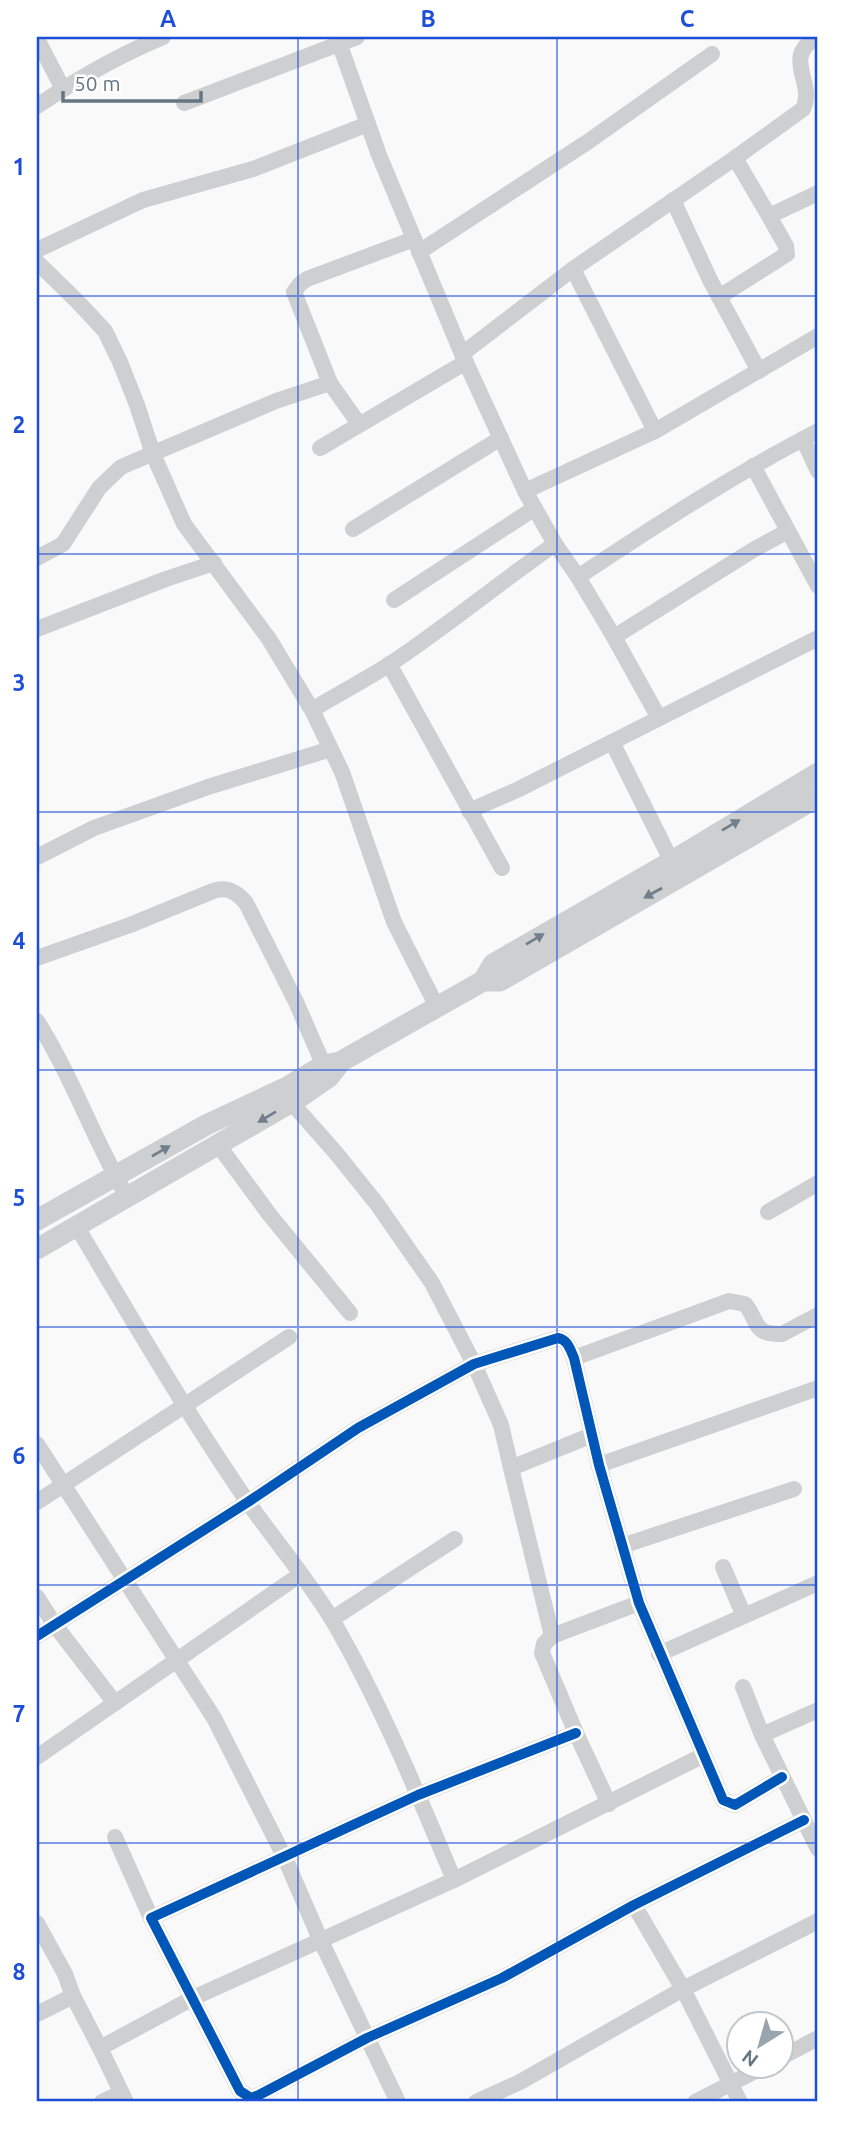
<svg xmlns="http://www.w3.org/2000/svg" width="855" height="2139" font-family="Ubuntu,sans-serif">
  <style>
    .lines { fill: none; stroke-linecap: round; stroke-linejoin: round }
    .minor { stroke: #cecfd0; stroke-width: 16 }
    .tertiary { stroke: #cecfd0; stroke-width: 21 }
    .cycleway-casing { stroke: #fff; stroke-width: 15 }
    .cycleway { stroke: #0057b8; stroke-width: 10 }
    .oneway { fill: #707f8b }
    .grid { fill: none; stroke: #1d4ed8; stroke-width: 2; stroke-opacity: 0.55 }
    .neatline { fill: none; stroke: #1d4ed8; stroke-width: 2.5 }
    .grid-label { font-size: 23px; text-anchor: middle; font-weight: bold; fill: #1d4ed8 }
  </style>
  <rect width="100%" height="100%" fill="#f9f9f9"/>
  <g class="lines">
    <!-- minor -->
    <g class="minor">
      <polyline points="337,37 379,155 462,354 525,491 555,544 578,577 614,637 659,718"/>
      <polyline points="37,39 63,89"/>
      <polyline points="184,103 357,37"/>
      <path d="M37,106c39,-26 82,-51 126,-69"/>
      <polyline points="735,158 769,216 818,193"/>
      <polyline points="673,200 710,280 759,371"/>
      <polyline points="37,250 143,200 253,169 368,124"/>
      <polyline points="419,252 589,141 712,54"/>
      <polyline points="37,262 77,301 105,331 120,362 137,405 153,454 184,524 269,639 312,710 342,772 394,922 437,1007"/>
      <polyline points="573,269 655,431"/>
      <polyline points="719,297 787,254 786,246 769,216"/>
      <path d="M462,354l111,-85 162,-111 68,-49c13,-27 -22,-51 14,-72"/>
      <polyline points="359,424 330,383 294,292 300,284 307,279 414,239"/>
      <polyline points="803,439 818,471"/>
      <polyline points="320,448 466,362"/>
      <polyline points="753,466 818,586"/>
      <polyline points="525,491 655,431 818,336"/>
      <polyline points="353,529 501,438"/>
      <polyline points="37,558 63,544 99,488 121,467 276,401 330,383"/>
      <path d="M578,577c78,-52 157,-103 240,-146"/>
      <polyline points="394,600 535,508"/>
      <polyline points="37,629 166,579 214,563"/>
      <polyline points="614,637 753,550 788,531"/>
      <polyline points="389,664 502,868"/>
      <path d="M312,710c26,-16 53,-30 78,-46 57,-38 109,-81 165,-120"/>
      <polyline points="612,742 676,870"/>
      <polyline points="469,811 517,790 818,638"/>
      <polyline points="37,857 94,828 208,787 331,749"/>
      <path d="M37,958l93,-33 83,-34c14,-5 24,1 33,12l50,99 32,73"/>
      <path d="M37,1021c33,52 54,111 84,165"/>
      <polyline points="291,1102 336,1153 377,1204 432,1283 474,1364 501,1425 511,1468 592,1435"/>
      <polyline points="219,1146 269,1214 350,1313"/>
      <polyline points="768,1212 818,1183"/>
      <path d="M77,1227c55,92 109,185 170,274 28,40 61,78 86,120 48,83 84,171 121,259"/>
      <path d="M574,1358l155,-57 16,3c14,17 7,31 37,30l36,-19"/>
      <polyline points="37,1444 214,1718 284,1856 320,1939 398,2102"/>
      <polyline points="599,1465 818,1388"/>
      <polyline points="511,1468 552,1636 639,1603"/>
      <polyline points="37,1502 289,1337"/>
      <polyline points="622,1546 794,1489"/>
      <polyline points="723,1567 744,1616"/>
      <polyline points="37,1597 54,1624 115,1703"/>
      <polyline points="332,1619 455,1539"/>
      <path d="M37,1636l211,-134 110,-74 116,-64 84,-26c10,2 12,11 16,20l25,107 40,138 84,197 12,5 47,-28"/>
      <polyline points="552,1636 544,1644 542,1653 576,1733 609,1804"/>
      <polyline points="659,1654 818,1583"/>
      <polyline points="743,1687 762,1735 818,1710"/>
      <polyline points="576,1733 418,1795 151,1918 240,2091 251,2098 259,2095 367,2038 502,1978 634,1905 804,1820"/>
      <polyline points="762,1735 818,1849"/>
      <polyline points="37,1757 301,1574"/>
      <polyline points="115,1837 151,1918"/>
      <polyline points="634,1905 683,1989 740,2102"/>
      <polyline points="37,1923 65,1974 73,1996 100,2048"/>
      <polyline points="37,2014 73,1996"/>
      <polyline points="782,2057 818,2038"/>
      <polyline points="102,2102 121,2093"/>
      <polyline points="126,2102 100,2048 193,1998 454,1880 704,1755"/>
      <polyline points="476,2102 520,2082 683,1989 818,1921"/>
      <polyline points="695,2102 765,2066"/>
    </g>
    <!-- tertiary -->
    <g class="tertiary">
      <polyline points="483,981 493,964 672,861 818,773"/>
      <polyline points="37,1220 206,1125 287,1087 324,1065 340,1062 483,981 500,981 818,797"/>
      <polyline points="37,1249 297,1099 329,1077 337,1067"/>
    </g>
    <defs>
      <g id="cycleway">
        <path d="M37,1636l211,-134 110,-74 116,-64 84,-26c10,2 12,11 16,20l25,107 40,138 84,197 12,5 47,-28"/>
        <polyline points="576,1733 418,1795 151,1918 240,2091 251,2098 259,2095 367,2038 502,1978 634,1905 804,1820"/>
      </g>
    </defs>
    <!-- cycleway casing -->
    <use href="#cycleway" class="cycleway-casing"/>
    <!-- cycleway -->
    <use href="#cycleway" class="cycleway"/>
  </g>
  <!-- one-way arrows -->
  <defs><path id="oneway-solid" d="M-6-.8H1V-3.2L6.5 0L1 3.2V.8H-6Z" transform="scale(1.75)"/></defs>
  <g class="oneway">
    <use href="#oneway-solid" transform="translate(731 825) rotate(-31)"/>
    <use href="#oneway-solid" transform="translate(653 893) rotate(151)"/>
    <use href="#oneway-solid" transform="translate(535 939) rotate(-31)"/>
    <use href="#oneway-solid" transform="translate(267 1117) rotate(149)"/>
    <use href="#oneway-solid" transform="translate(161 1151) rotate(-30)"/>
  </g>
  <!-- grid -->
  <path class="grid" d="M298,37v2065M557,37v2065M37,296h781M37,554h781M37,812h781M37,1070h781M37,1327h781M37,1585h781M37,1843h781"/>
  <!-- border -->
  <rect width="855" height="2139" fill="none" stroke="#ffffff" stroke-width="77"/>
  <!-- north arrow -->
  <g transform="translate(760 2045) rotate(217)"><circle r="33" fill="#ffffff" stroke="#c1c8cd" stroke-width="2"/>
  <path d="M0-5L12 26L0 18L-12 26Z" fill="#99a4ac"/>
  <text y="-10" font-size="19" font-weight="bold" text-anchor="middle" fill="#657683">N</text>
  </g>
  <!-- scale -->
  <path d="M63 91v10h138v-10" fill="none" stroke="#657683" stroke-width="3.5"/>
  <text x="74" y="91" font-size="21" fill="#657683" stroke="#ffffff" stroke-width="5" paint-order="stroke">50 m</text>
  <rect x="38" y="38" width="778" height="2062" class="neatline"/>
  <g class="grid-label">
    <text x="168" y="27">A</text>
    <text x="428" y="27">B</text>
    <text x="687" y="27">C</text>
    <text x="19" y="175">1</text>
    <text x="19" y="433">2</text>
    <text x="19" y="691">3</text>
    <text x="19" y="949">4</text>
    <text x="19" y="1206">5</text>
    <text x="19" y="1464">6</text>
    <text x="19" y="1722">7</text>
    <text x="19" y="1980">8</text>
  </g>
</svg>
